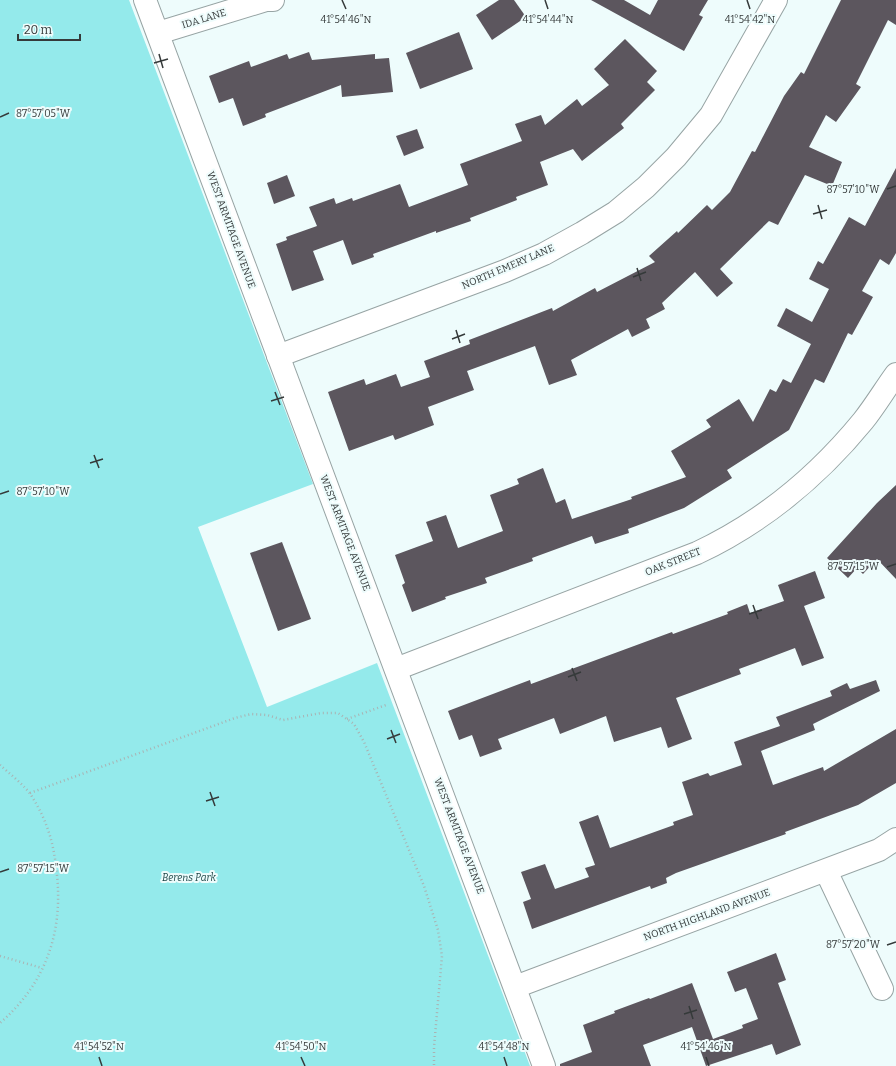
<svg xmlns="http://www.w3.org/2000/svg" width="896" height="1066" font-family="Bitter,serif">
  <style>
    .green { fill: #94eaeb }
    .building { fill: #5c565e }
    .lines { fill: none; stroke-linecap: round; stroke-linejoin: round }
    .minor-casing { stroke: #97a4a4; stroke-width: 24 }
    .path { stroke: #a9b3b3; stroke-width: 2.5; stroke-dasharray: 1 3; stroke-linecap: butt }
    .minor { stroke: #fff; stroke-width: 22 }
    .ticks { fill: none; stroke: #353a3a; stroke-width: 1.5 }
    .labels { text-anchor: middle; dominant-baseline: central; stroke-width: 4; stroke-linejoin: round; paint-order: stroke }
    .street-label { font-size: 10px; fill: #353a3a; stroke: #eefcfc }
    .park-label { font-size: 10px; font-style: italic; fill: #163f40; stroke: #eefcfc }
    .ticks-label { font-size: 10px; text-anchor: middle; fill: #353a3a; stroke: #eefcfc; stroke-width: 4; stroke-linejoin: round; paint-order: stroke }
  </style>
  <rect width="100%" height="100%" fill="#eefcfc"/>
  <!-- green -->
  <polygon class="green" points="0,0 129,0 313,484 198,527 267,707 377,663 530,1066 0,1066"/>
  <!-- building -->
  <g class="building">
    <polygon points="499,0 514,0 526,17 492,40 476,15"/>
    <polygon points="591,0 624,0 650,15 658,0 708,0 699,15 703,17 684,51"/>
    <polygon points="841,0 896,0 896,25 888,20 856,84 861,87 836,122 826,115 809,147 842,162 832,186 805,175 778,225 769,221 720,269 733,283 717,297 695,272 662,303 665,309 646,319 650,328 632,337 628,329 571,360 577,375 549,385 535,346 467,371 474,390 428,407 434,425 395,440 393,435 349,451 328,392 364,379 366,385 396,374 401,387 430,377 424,361 470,344 469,340 552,308 553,311 595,288 597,292 655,262 649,256 677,231 678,233 707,205 712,210 730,192 752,151 755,152 784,96 801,72 804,74"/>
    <polygon points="459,32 473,69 420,89 406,53"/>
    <polygon points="625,39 657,71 647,82 655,90 621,124 624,128 582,161 573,149 540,162 548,185 516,197 517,200 470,218 471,221 436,233 436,231 373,254 374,257 352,265 343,240 313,251 324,280 292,291 276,244 287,240 286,237 317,226 309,207 334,198 336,204 352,198 353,201 400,184 409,207 468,185 460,164 522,141 515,124 541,115 545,125 577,99 582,106 609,85 594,69"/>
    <polygon points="309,52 312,60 375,54 375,59 389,58 393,92 342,97 341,85 265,114 266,117 243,126 233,98 219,103 209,76 249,61 251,67 287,54 289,59"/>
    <polygon points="417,129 424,148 404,156 396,136"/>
    <polygon points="896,168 896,253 889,265 880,259 862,291 873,297 852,335 848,333 824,383 815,379 789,430 727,470 732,478 684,508 628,529 629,533 595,544 592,536 532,558 533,561 485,578 487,583 445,597 446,599 412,612 402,585 405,583 395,555 433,541 426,522 446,515 458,548 503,531 490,495 519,484 517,479 543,468 556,503 565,499 572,519 632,499 631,497 686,477 671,451 711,427 706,420 739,399 753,422 770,389 776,392 783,379 791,383 811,344 777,326 786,308 812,322 829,289 809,279 818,261 823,264 849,217 865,226"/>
    <polygon points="287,175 295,196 274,204 267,183"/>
    <polygon points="896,485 896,579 877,559 863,574 857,568 848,578 827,558 877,503"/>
    <polygon points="282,542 311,619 278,631 250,553"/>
    <polygon points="815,571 825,598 804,606 824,658 802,666 795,648 739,669 741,674 676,698 692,739 668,748 661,727 614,742 606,716 560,734 554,718 498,739 502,749 480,757 472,735 459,740 448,711 530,680 531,684 672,632 673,634 728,614 727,612 747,604 750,613 784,601 778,585"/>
    <polygon points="876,680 880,691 813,724 815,730 761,751 773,785 823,767 824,771 896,729 896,783 858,805 785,832 786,834 676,873 666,878 667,883 651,889 650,886 532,929 523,902 531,899 521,872 545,864 555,889 589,877 585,868 595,865 579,822 598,815 610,848 674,825 673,822 693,815 682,782 708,773 710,776 742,765 734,742 780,726 776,717 832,696 830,691 847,683 850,689"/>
    <polygon points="776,953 786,980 778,983 801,1045 776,1055 772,1044 706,1066 692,1027 643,1045 651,1066 560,1066 560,1064 592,1052 583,1025 615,1013 614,1011 649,998 650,999 692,983 713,1039 743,1028 742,1025 758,1019 746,988 735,992 727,972"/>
  </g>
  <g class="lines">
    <defs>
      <g id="minor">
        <polyline points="145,0 544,1066"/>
        <polyline points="158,33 266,0 273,0"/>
        <polyline points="278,356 505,271 544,254 582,233 616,212 646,187 676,157 711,115 776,0"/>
        <path d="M396,669l301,-116c64,-30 121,-77 166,-132 12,-15 22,-32 33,-47"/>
        <polyline points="826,871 882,989"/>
        <polyline points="515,987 879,850 896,839"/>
      </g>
    </defs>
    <!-- minor casing -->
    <use href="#minor" class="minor-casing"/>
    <!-- path -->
    <g class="path">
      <polyline points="347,719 386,705"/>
      <path d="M0,765c9,8 25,21 31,30 17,27 23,49 26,80 6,59 -12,109 -57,148"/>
      <polyline points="30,793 235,718 251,714 267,715 283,720 321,713 338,713 354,724 364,742 424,886 438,930 442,956 434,1047 434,1066"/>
      <polyline points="0,956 42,968"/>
    </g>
    <!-- minor -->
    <use href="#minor" class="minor"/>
  </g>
  <!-- ticks -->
  <path class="ticks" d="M342,0l4,9M545,0l3,9M747,0l3,9M159,54l4,14M154,63l14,-4M0,117l9,-4M887,189l9,-3M818,205l4,14M813,214l14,-4M637,268l4,13M633,277l13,-5M456,330l4,13M452,339l13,-5M275,392l5,13M271,401l13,-4M94,455l5,13M90,463l13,-4M0,494l9,-3M887,567l9,-3M753,605l5,14M749,614l13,-4M572,668l5,13M568,677l13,-5M391,730l5,13M387,739l13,-5M210,792l5,14M206,801l13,-4M0,872l9,-3M887,945l9,-3M689,1006l4,13M684,1014l13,-4M99,1057l3,9M301,1057l4,9M504,1057l3,9M706,1057l3,9"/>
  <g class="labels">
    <!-- street labels -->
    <g class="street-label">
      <text transform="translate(204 19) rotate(-17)">IDA LANE</text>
      <text transform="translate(231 230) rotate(70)">WEST ARMITAGE AVENUE</text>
      <text transform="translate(508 267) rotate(-23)">NORTH EMERY LANE</text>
      <text transform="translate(345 533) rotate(69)">WEST ARMITAGE AVENUE</text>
      <text transform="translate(673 562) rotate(-22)">OAK STREET</text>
      <text transform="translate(459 836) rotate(69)">WEST ARMITAGE AVENUE</text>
      <text transform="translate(707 915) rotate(-20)">NORTH HIGHLAND AVENUE</text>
    </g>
    <!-- park labels -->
    <g class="park-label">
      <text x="189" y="878">Berens Park</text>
    </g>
  </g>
  <g class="ticks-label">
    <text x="346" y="23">41°54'46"N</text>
    <text x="548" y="23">41°54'44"N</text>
    <text x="750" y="23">41°54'42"N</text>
    <text x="43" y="117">87°57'05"W</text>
    <text x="853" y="193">87°57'10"W</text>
    <text x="43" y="495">87°57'10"W</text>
    <text x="853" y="570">87°57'15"W</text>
    <text x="43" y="872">87°57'15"W</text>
    <text x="853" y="948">87°57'20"W</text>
    <text x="99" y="1050">41°54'52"N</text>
    <text x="301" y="1050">41°54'50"N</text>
    <text x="504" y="1050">41°54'48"N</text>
    <text x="706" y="1050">41°54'46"N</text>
  </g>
  <!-- scale -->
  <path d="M18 34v6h62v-6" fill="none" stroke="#353a3a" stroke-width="2"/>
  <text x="24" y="34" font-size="12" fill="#353a3a" stroke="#eefcfc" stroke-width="3" paint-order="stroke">20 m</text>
</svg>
